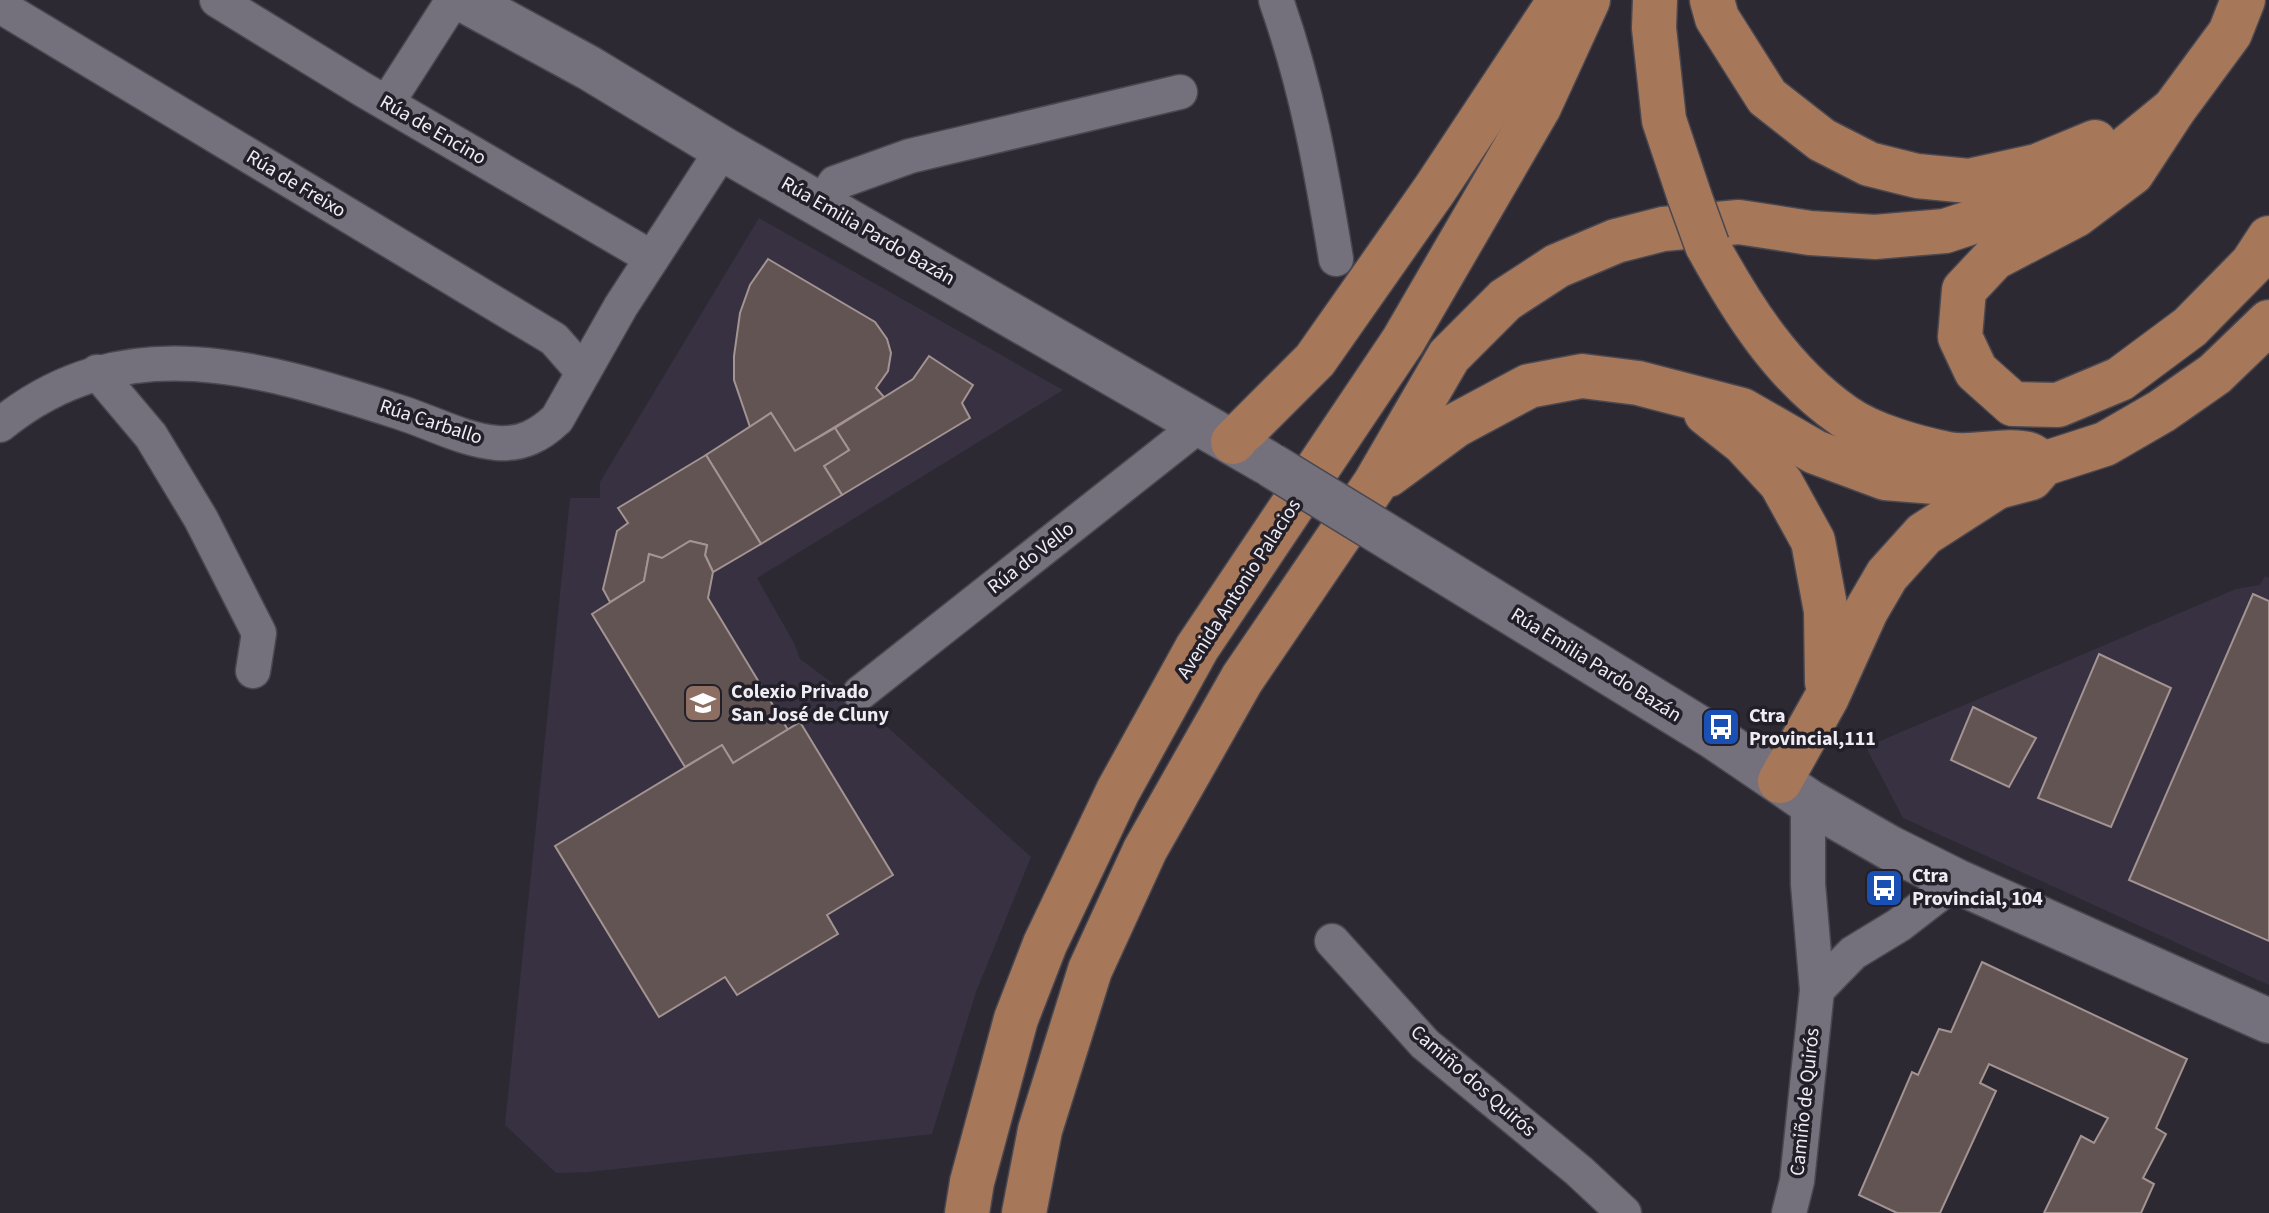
<svg xmlns="http://www.w3.org/2000/svg" width="2269" height="1213" font-family="'Source Sans 3',sans-serif">
  <style>
    .built { fill: #373141 }
    .building { fill: #625453; stroke: #a39492; stroke-width: 2 }
    .lines { fill: none; stroke-linecap: round; stroke-linejoin: round }
    .minor-casing { stroke: #49474f; stroke-width: 37 }
    .tertiary-casing { stroke: #49474f; stroke-width: 47 }
    .primary-casing { stroke: #49474f; stroke-width: 47 }
    .minor { stroke: #75717c; stroke-width: 34 }
    .tertiary { stroke: #75717c; stroke-width: 44 }
    .primary { stroke: #a67759; stroke-width: 44 }
    .tertiary-bridge-casing { stroke: #49474f; stroke-width: 47; stroke-linecap: butt }
    .primary-bridge-casing { stroke: #49474f; stroke-width: 47; stroke-linecap: butt }
    .tertiary-bridge { stroke: #75717c; stroke-width: 44 }
    .primary-bridge { stroke: #a67759; stroke-width: 44 }
    .labels { text-anchor: middle; dominant-baseline: central; stroke-width: 7; stroke-linejoin: round; paint-order: stroke }
    .street-label { font-size: 20px; fill: #efedf4; stroke: #231f29 }
    .poi-label { font-size: 20px; font-weight: bold; fill: #efedf4; stroke: #231f29; text-anchor: start }
  </style>
  <rect width="100%" height="100%" fill="#2d2933"/>
  <!-- built -->
  <g class="built">
    <polygon points="759,218 1063,390 757,578 794,643 800,659 872,713 1031,857 976,992 932,1134 589,1172 556,1173 505,1125 570,498 600,498 600,482"/>
    <polygon points="2265,576 2269,578 2269,985 1903,818 1866,747 2236,589 2260,585"/>
  </g>
  <!-- building -->
  <g class="building">
    <polygon points="768,259 875,322 887,339 891,353 888,371 876,388 884,397 795,451 771,413 750,427 734,380 734,356 740,313 750,285"/>
    <polygon points="929,356 973,385 962,403 970,418 842,495 824,466 849,450 835,428 913,379"/>
    <polygon points="771,413 795,451 835,428 849,450 824,466 842,495 761,544 706,455"/>
    <polygon points="706,455 761,544 713,572 705,555 707,545 690,541 662,558 649,554 644,581 610,602 603,589 617,531 628,523 618,508"/>
    <polygon points="690,541 707,545 705,555 713,572 708,598 788,730 733,763 722,745 685,767 592,614 644,581 649,554 662,558"/>
    <polygon points="2253,594 2269,601 2269,941 2129,880"/>
    <polygon points="2099,654 2171,688 2111,827 2038,798"/>
    <polygon points="1973,707 2036,738 2009,787 1951,760"/>
    <polygon points="800,722 893,875 827,915 838,934 737,995 725,977 659,1017 555,846 722,745 733,763"/>
    <polygon points="1982,962 2187,1059 2156,1128 2166,1134 2143,1178 2154,1184 2141,1213 2044,1213 2081,1136 2094,1143 2108,1118 1989,1064 1980,1083 1996,1091 1940,1213 1897,1213 1859,1195 1912,1072 1918,1075 1939,1029 1951,1032"/>
  </g>
  <g class="lines">
    <defs>
      <g id="minor">
        <polyline points="217,0 362,89 652,258"/>
        <path d="M1276,0c31,88 45,167 60,259"/>
        <polyline points="0,6 554,339 583,372"/>
        <polyline points="387,103 453,0"/>
        <polyline points="821,204 835,183 910,156 1180,92"/>
        <polyline points="97,372 151,436 201,519 259,633 253,671"/>
        <path d="M0,425c124,-101 262,-57 399,-13 32,10 64,28 98,31 25,2 43,-8 60,-24l64,-113 102,-157"/>
        <polyline points="860,693 1202,423"/>
        <polyline points="1332,941 1425,1044 1579,1171 1624,1213"/>
        <polyline points="1817,990 1853,953 1899,925 1956,881"/>
        <polyline points="1789,1213 1797,1181 1817,990 1808,884 1808,801"/>
      </g>
      <g id="tertiary">
        <polyline points="464,0 589,68 723,149 1266,462"/>
        <polyline points="1395,541 1714,737 1808,801 1890,848 1956,881 2269,1021"/>
      </g>
      <g id="primary">
        <polyline points="1655,0 1654,28 1664,120 1690,198"/>
        <polyline points="1712,0 1717,18 1767,97 1822,140 1869,164 1917,176 1969,181 2037,166 2095,142"/>
        <polyline points="2243,0 2230,33 2174,109 2132,173 2076,215 1994,258 1964,290 1960,337 1976,371 2013,404 2058,405 2120,379 2190,327 2252,264 2269,238"/>
        <path d="M1707,245c35,64 76,129 137,171 27,19 73,32 104,38 24,5 58,-6 80,0 5,1 11,7 15,10"/>
        <polyline points="1706,413 1744,443 1781,483 1813,541 1826,611 1827,682"/>
        <polyline points="1233,442 1315,360 1435,189 1560,0"/>
        <polyline points="1388,475 1456,425 1529,386 1582,376 1638,383 1742,410 1815,452 1885,478 1997,487 2031,478 2043,464 2105,444 2162,411 2215,374 2269,322"/>
        <polyline points="1780,781 1827,697 1866,611 1887,575 1924,534 1997,487"/>
        <polyline points="967,1213 972,1182 1016,1019 1045,944 1118,791 1197,648 1403,341 1539,107 1588,0"/>
        <polyline points="1024,1213 1040,1130 1090,970 1145,850 1242,679 1374,485 1449,356 1505,300 1557,266 1616,241 1663,229 1739,222 1810,233 1875,237 1945,231 2043,199 2107,164 2174,109"/>
      </g>
    </defs>
    <!-- minor casing -->
    <use href="#minor" class="minor-casing"/>
    <!-- tertiary casing -->
    <use href="#tertiary" class="tertiary-casing"/>
    <!-- primary casing -->
    <use href="#primary" class="primary-casing"/>
    <!-- minor -->
    <use href="#minor" class="minor"/>
    <!-- tertiary -->
    <use href="#tertiary" class="tertiary"/>
    <!-- primary -->
    <use href="#primary" class="primary"/>
    <defs>
      <polyline id="tertiary-bridge" points="1271,465 1395,541"/>
      <polyline id="primary-bridge" points="1690,198 1707,245"/>
    </defs>
    <!-- tertiary-bridge casing -->
    <use href="#tertiary-bridge" class="tertiary-bridge-casing"/>
    <!-- primary-bridge casing -->
    <use href="#primary-bridge" class="primary-bridge-casing"/>
    <!-- tertiary-bridge -->
    <use href="#tertiary-bridge" class="tertiary-bridge"/>
    <!-- primary-bridge -->
    <use href="#primary-bridge" class="primary-bridge"/>
  </g>
  <!-- icons -->
  <defs>
    <symbol id="school-square" viewBox="-11 -11 22 22"><rect x="-9" y="-9" width="18" height="18" rx="4" fill="#8d6e63" stroke="#231f29"/><path d="M0-5L7-2L0 1L-7-2ZM-4 1L0 2.5L4 1V4Q0 6-4 4Z" fill="#fff"/></symbol>
    <symbol id="bus-square" viewBox="-11 -11 22 22"><rect x="-9" y="-9" width="18" height="18" rx="4" fill="#1a4fb4" stroke="#231f29"/><path d="M-5-6H5V4H4V6H2V4H-2V6H-4V4H-5ZM-3.5-4V0h7V-4ZM-3.5 1.2v1.5H-2V1.2ZM2 1.2v1.5H3.5V1.2Z" fill="#fff"/></symbol>
  </defs>
  <g fill-rule="evenodd">
    <use href="#school-square" x="681" y="681" width="44" height="44"/>
    <use href="#bus-square" x="1699" y="705" width="44" height="44"/>
    <use href="#bus-square" x="1862" y="866" width="44" height="44"/>
  </g>
  <g class="labels">
    <!-- street labels -->
    <g class="street-label">
      <text transform="translate(433 130) rotate(30)">Rúa de Encino</text>
      <text transform="translate(296 184) rotate(31)">Rúa de Freixo</text>
      <text transform="translate(868 231) rotate(30)">Rúa Emilia Pardo Bazán</text>
      <text transform="translate(431 422) rotate(18)">Rúa Carballo</text>
      <text transform="translate(1031 558) rotate(-38)">Rúa do Vello</text>
      <text transform="translate(1239 589) rotate(-57)">Avenida Antonio Palacios</text>
      <text transform="translate(1596 665) rotate(32)">Rúa Emilia Pardo Bazán</text>
      <text transform="translate(1473 1081) rotate(41)">Camiño dos Quirós</text>
      <text transform="translate(1805 1102) rotate(-84)">Camiño de Quirós</text>
    </g>
    <!-- poi labels -->
    <g class="poi-label">
      <text x="731" y="692">Colexio Privado<tspan x="731" dy="23">San José de Cluny</tspan></text>
      <text x="1749" y="716">Ctra<tspan x="1749" dy="23">Provincial,111</tspan></text>
      <text x="1912" y="876">Ctra<tspan x="1912" dy="23">Provincial, 104</tspan></text>
    </g>
  </g>
</svg>
